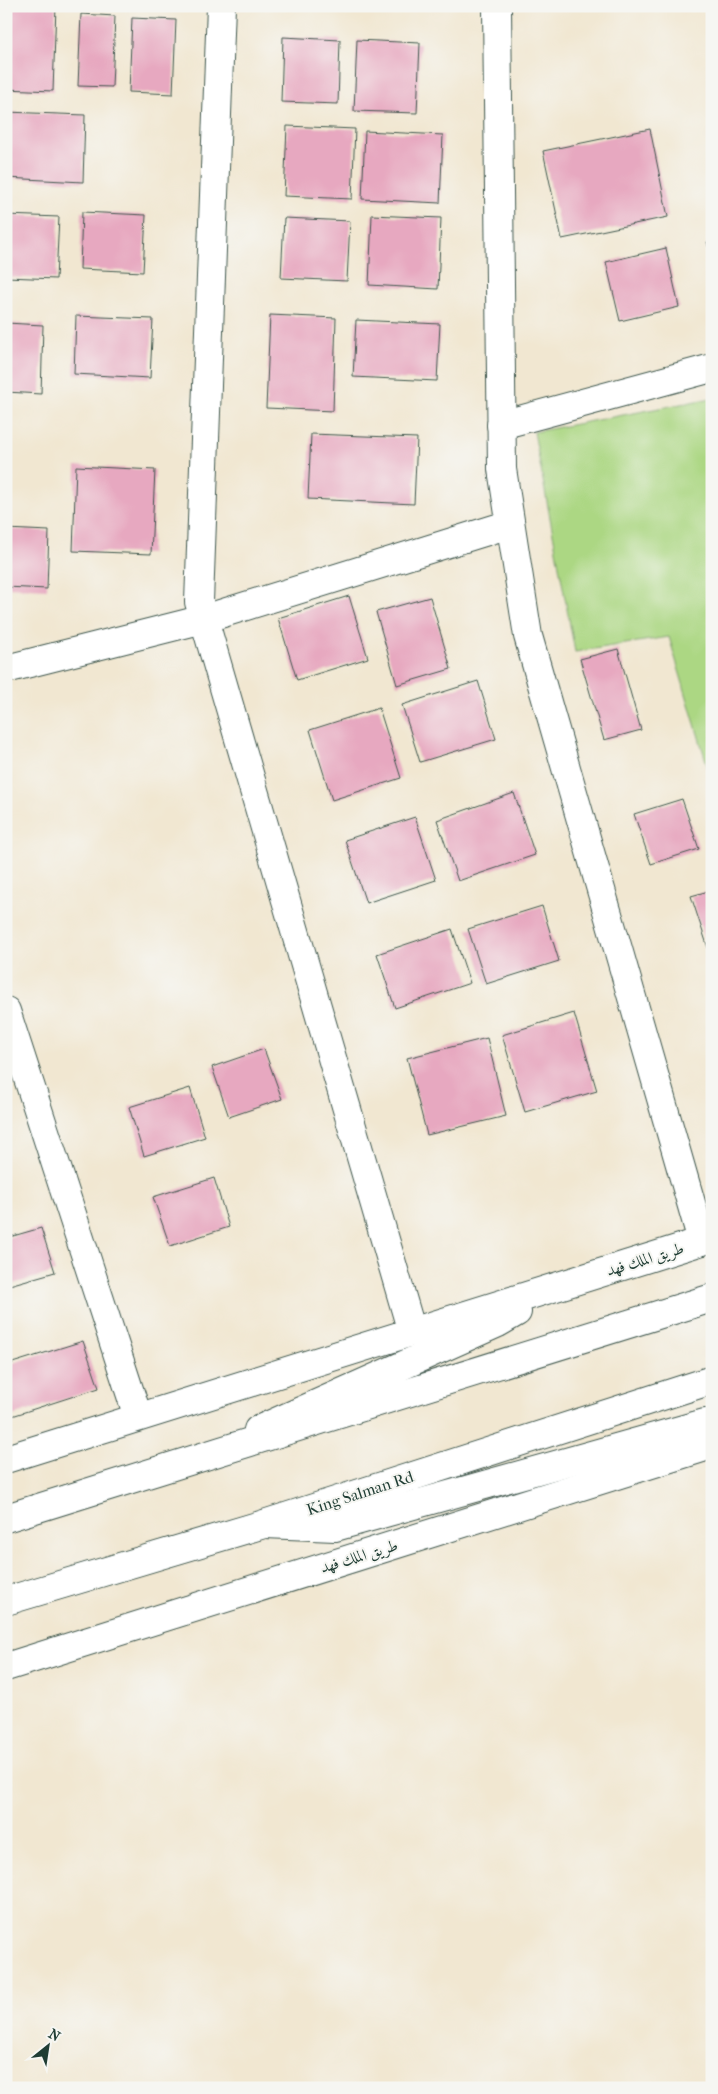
<svg xmlns="http://www.w3.org/2000/svg" width="718" height="2094" font-family="'IM FELL French Canon',Amiri,serif">
  <style>
    .green { fill: #acd783; stroke: #668a5c }
    .building { fill: #e7a8c0 }
    .lines { fill: none; stroke-linecap: round; stroke-linejoin: round }
    .street-casing { stroke: #3e564c; stroke-width: 30 }
    .primary-casing { stroke: #3e564c; stroke-width: 30 }
    .highway-casing { stroke: #3e564c; stroke-width: 30 }
    .street { stroke: #fff; stroke-width: 28 }
    .primary { stroke: #fff; stroke-width: 28 }
    .highway { stroke: #fff; stroke-width: 28 }
    .labels { text-anchor: middle; dominant-baseline: central; stroke-width: 4; stroke-linejoin: round; paint-order: stroke }
    .street-label { font-size: 16px; fill: #1f3d34; stroke: #f6f6f2 }
  </style>
  <rect width="100%" height="100%" fill="#f6f6f2"/>
  <filter id="ink" filterUnits="userSpaceOnUse"><feTurbulence type="fractalNoise" baseFrequency=".02" numOctaves="2"/><feDisplacementMap in="SourceGraphic" scale="10" xChannelSelector="R" yChannelSelector="G"/><feConvolveMatrix kernelMatrix="1 2 1 2 8 2 1 2 1" color-interpolation-filters="sRGB"/></filter>
  <filter id="wash" filterUnits="userSpaceOnUse"><feTurbulence type="fractalNoise" baseFrequency=".0096" numOctaves="4" result="noise"/><feDisplacementMap in="SourceGraphic" scale="20" xChannelSelector="R" yChannelSelector="G"/><feGaussianBlur stdDeviation="1.12" result="paint"/><feColorMatrix in="noise" values="0 0 0 0 0 0 0 0 0 0 0 0 0 0 0 0 0 1.4 0 .05"/><feComposite in="paint" operator="in"/></filter>
  <g filter="url(#wash)">
    <rect width="100%" height="100%" fill="#f1e7d1"/>
    <!-- green -->
    <polygon class="green" points="712,398 712,781 669,637 575,652 534,432"/>
    <g id="blocks">
      <!-- building -->
      <g class="building">
        <polygon points="6,6 56,6 53,91 6,89"/>
        <polygon points="81,14 115,16 112,87 78,86"/>
        <polygon points="132,18 176,20 173,94 129,92"/>
        <polygon points="283,37 340,40 338,104 281,102"/>
        <polygon points="357,40 420,43 417,113 354,111"/>
        <polygon points="6,112 85,115 83,182 6,178"/>
        <polygon points="287,126 355,129 352,199 284,196"/>
        <polygon points="650,129 668,217 562,239 543,151"/>
        <polygon points="365,131 443,135 440,203 362,199"/>
        <polygon points="82,212 146,215 143,272 80,269"/>
        <polygon points="6,215 59,217 56,279 6,277"/>
        <polygon points="372,215 441,218 438,289 369,285"/>
        <polygon points="284,218 350,221 347,281 281,278"/>
        <polygon points="712,240 712,257 711,257 707,242"/>
        <polygon points="666,248 679,307 620,321 606,262"/>
        <polygon points="270,315 336,318 333,411 266,408"/>
        <polygon points="76,316 153,319 150,378 74,374"/>
        <polygon points="356,320 440,324 437,381 353,377"/>
        <polygon points="6,323 43,325 41,394 6,392"/>
        <polygon points="311,434 417,438 414,504 308,499"/>
        <polygon points="76,466 155,470 151,554 73,551"/>
        <polygon points="6,529 49,531 47,589 6,587"/>
        <polygon points="349,596 368,658 297,680 278,618"/>
        <polygon points="430,597 451,669 397,685 376,612"/>
        <polygon points="618,649 641,730 604,740 580,659"/>
        <polygon points="478,681 496,739 420,762 402,705"/>
        <polygon points="379,708 401,778 332,800 310,730"/>
        <polygon points="514,793 535,855 458,881 437,820"/>
        <polygon points="682,799 699,849 651,864 634,814"/>
        <polygon points="415,817 436,880 366,903 345,840"/>
        <polygon points="712,890 712,953 710,954 691,896"/>
        <polygon points="542,906 559,961 486,984 468,929"/>
        <polygon points="452,929 470,983 395,1008 377,954"/>
        <polygon points="574,1013 597,1091 525,1112 502,1035"/>
        <polygon points="487,1038 506,1116 427,1135 407,1058"/>
        <polygon points="264,1049 282,1099 229,1117 212,1067"/>
        <polygon points="190,1088 205,1137 144,1156 129,1107"/>
        <polygon points="214,1178 229,1227 170,1246 153,1197"/>
        <polygon points="41,1228 55,1272 6,1286 6,1238"/>
        <polygon points="83,1341 99,1388 6,1418 6,1365"/>
      </g>
    </g>
  </g>
  <g filter="url(#ink)">
    <use href="#blocks" fill-opacity="0" stroke="#3e564c" stroke-width="1"/>
    <g class="lines">
      <defs>
        <g id="street">
          <polyline points="221,6 199,602 412,1332"/>
          <polyline points="497,6 502,469 528,636 702,1241"/>
          <polyline points="501,425 712,368"/>
          <polyline points="6,669 204,619 510,524"/>
          <polyline points="6,1011 138,1417"/>
        </g>
        <g id="primary">
          <polyline points="258,1430 498,1323 517,1312"/>
          <polyline points="6,1459 712,1238"/>
          <polyline points="265,1524 335,1527 705,1423 712,1423"/>
          <polyline points="6,1667 712,1445"/>
        </g>
        <g id="highway">
          <polyline points="6,1518 712,1298"/>
          <polyline points="6,1601 264,1524 712,1380"/>
        </g>
      </defs>
      <!-- street casing -->
      <use href="#street" class="street-casing"/>
      <!-- primary casing -->
      <use href="#primary" class="primary-casing"/>
      <!-- highway casing -->
      <use href="#highway" class="highway-casing"/>
      <!-- street -->
      <use href="#street" class="street"/>
      <!-- primary -->
      <use href="#primary" class="primary"/>
      <!-- highway -->
      <use href="#highway" class="highway"/>
    </g>
  </g>
  <g class="labels">
    <!-- street labels -->
    <g class="street-label">
      <text transform="translate(645 1259) rotate(-17)">طريق الملك فهد</text>
      <text transform="translate(360 1493) rotate(-18)">King Salman Rd</text>
      <text transform="translate(359 1556) rotate(-17)">طريق الملك فهد</text>
    </g>
  </g>
  <!-- margin -->
  <rect width="718" height="2094" fill="none" stroke="#f6f6f2" stroke-width="25"/>
  <!-- north arrow -->
  <g transform="translate(48 2046) rotate(30)" stroke="#f6f6f2" stroke-width="4" paint-order="stroke">
  <path d="M0-4L9 19L0 12L-9 19Z" fill="#1f3d34"/>
  <text y="-8" font-size="14" font-weight="bold" text-anchor="middle" fill="#1f3d34">N</text>
  </g>
</svg>
